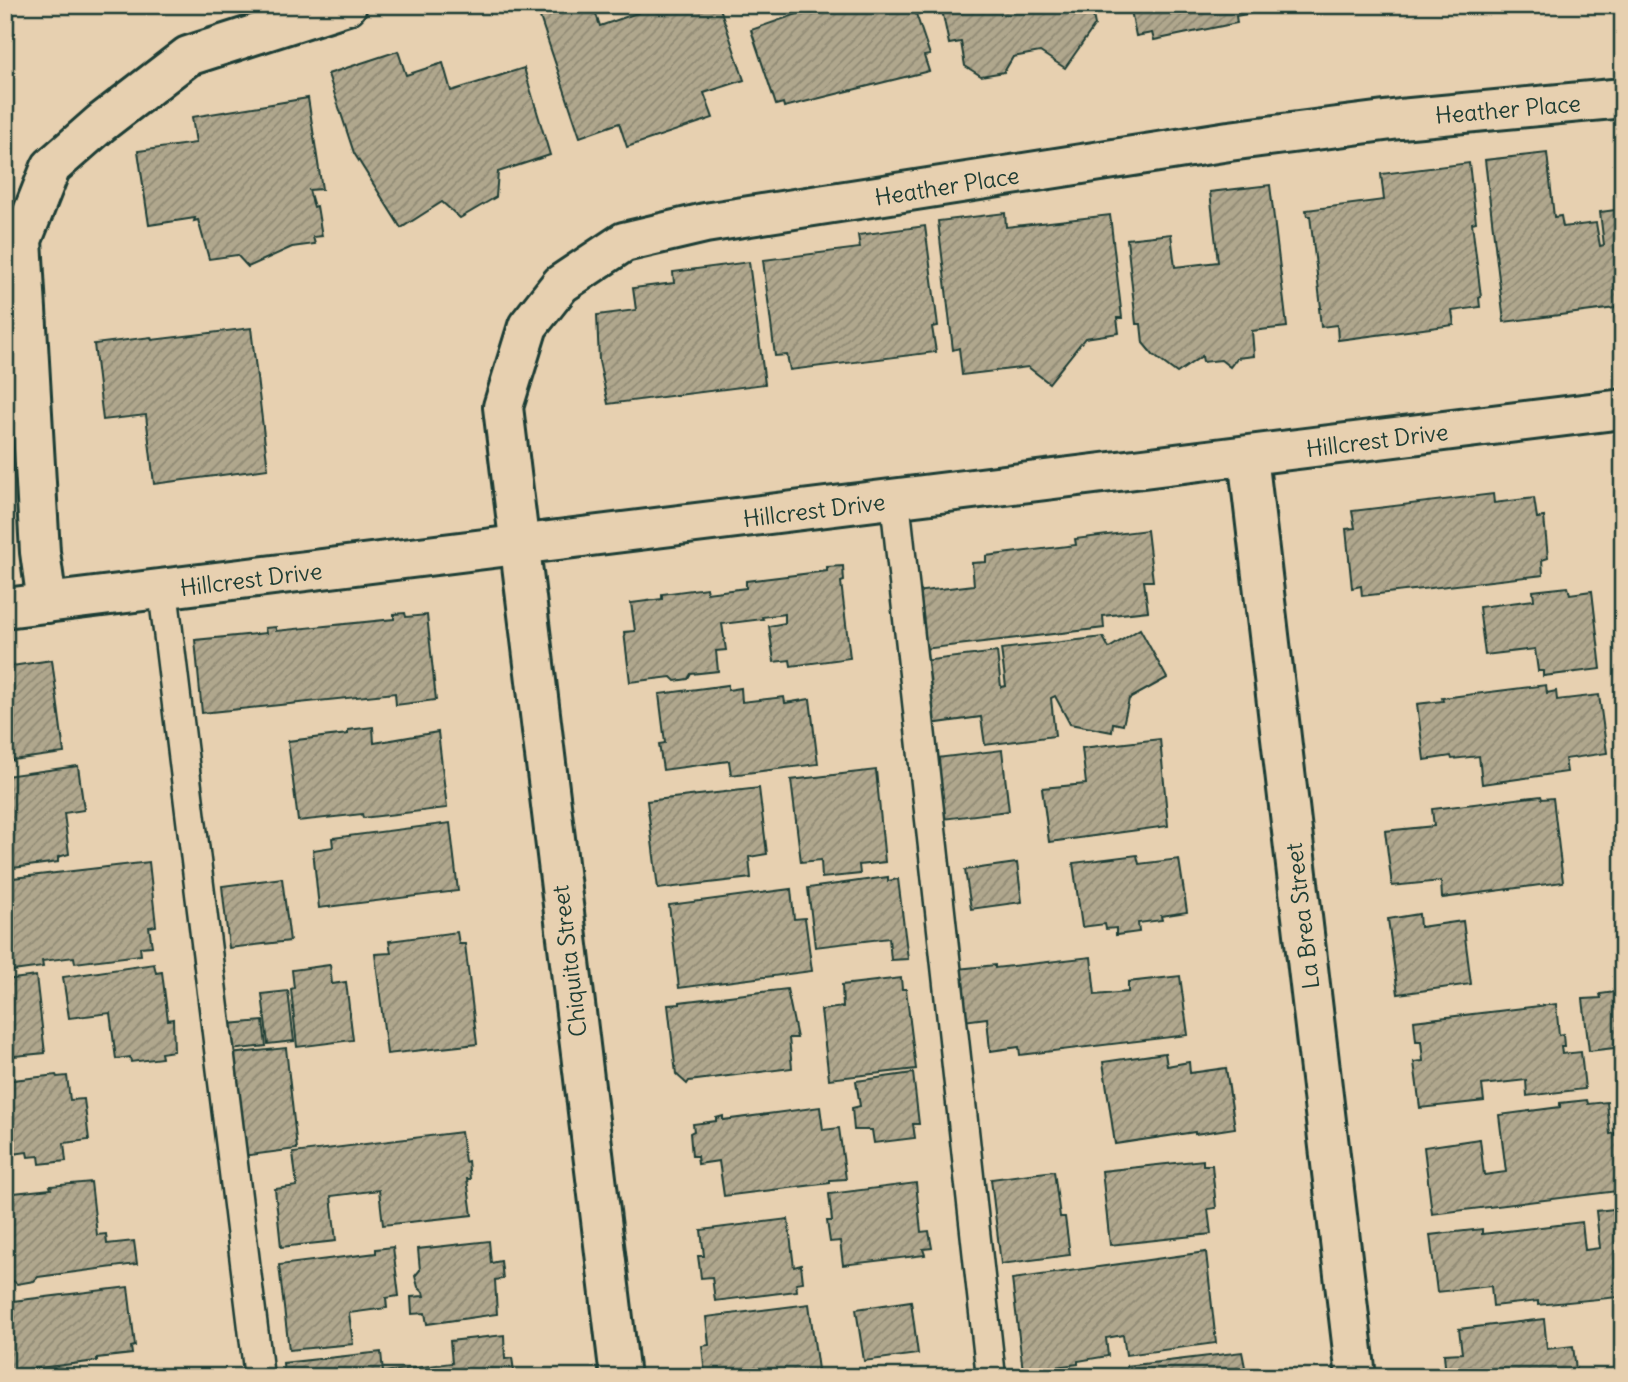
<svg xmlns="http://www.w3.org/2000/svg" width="1628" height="1382" font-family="Delius,sans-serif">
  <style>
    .building { fill: url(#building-hatch); stroke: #1f3d34; stroke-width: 2 }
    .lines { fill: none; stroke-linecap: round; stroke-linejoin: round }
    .service-casing { stroke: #1f3d34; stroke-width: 33 }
    .minor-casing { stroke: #1f3d34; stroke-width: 44 }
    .tertiary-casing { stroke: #1f3d34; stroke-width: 44 }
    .service { stroke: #e7d0b0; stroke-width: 28 }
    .minor { stroke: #e7d0b0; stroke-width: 38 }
    .tertiary { stroke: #e7d0b0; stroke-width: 38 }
    .labels { text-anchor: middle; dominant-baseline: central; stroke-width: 5; stroke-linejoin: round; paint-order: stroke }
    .street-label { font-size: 23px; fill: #1f3d34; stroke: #e7d0b0 }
  </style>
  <defs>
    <pattern id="building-hatch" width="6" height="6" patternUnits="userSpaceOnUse" patternTransform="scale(1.75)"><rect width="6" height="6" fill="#b0a78d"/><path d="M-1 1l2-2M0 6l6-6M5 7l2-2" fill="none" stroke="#8f8974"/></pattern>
  </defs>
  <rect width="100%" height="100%" fill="#e7d0b0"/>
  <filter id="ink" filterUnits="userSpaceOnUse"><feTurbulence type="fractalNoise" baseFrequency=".0143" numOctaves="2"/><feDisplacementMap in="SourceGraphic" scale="14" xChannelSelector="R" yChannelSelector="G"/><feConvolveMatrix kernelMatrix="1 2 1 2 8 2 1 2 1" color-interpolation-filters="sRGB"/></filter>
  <g filter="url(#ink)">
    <!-- building -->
    <g class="building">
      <polygon points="536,5 593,5 600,26 660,5 719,5 744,80 704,93 713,118 627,147 619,123 580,137"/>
      <polygon points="823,5 913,5 930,55 924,56 929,71 784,107 783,103 776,105 751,30"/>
      <polygon points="941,5 1091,5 1095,25 1065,68 1040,52 1013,57 1004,72 981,76 965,66 961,42 949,44"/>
      <polygon points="1130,5 1287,5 1287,6 1236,16 1237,23 1154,40 1152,33 1136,36"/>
      <polygon points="398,51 406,75 443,63 451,91 524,68 550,155 498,172 496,197 460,218 442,202 401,228 354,153 328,74"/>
      <polygon points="308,98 322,189 309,190 314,207 317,206 322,236 313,237 315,244 292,247 248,267 237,255 209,259 198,220 194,221 195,218 149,225 138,151 196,143 192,117"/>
      <polygon points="1547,153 1554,217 1561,216 1563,227 1596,223 1600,246 1604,245 1600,212 1623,209 1623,307 1504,322 1485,160"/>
      <polygon points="1469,163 1476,222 1472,223 1481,297 1479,298 1480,307 1452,311 1454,325 1338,340 1337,325 1321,327 1319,308 1321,308 1310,216 1307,216 1306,210 1384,200 1381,174"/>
      <polygon points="1270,185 1287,327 1252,331 1254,356 1237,358 1230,367 1221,360 1203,362 1202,356 1177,373 1153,355 1143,343 1141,324 1136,324 1127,239 1171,234 1175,267 1218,262 1210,192"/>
      <polygon points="1005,213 1006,227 1110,215 1122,318 1117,318 1119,333 1085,338 1049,383 1028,367 962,375 959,348 953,350 938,221"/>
      <polygon points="925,226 938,326 932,327 936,352 790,370 787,355 775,356 763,260 860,248 858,235"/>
      <polygon points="749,262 765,384 608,404 599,361 597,315 636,310 633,288 674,283 673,272"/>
      <polygon points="251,328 268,469 154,484 146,415 103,420 94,344 151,337 152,340"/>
      <polygon points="1493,494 1494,503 1534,498 1537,518 1544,517 1548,558 1542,560 1543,575 1362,596 1361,586 1352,588 1346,529 1355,528 1352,511"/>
      <polygon points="1147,530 1153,581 1144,581 1148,611 1103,616 1104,628 924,649 914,592 974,585 972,563 986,562 986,556 1076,545 1075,539"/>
      <polygon points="843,566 844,581 841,582 850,658 791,666 790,660 774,662 769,626 785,623 785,614 762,617 763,619 722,624 726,650 716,651 718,671 691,674 688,679 675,681 671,677 630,682 624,632 635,631 631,603 662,599 662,594 706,588 707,593 746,588 746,581 827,571 827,567"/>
      <polygon points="1568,587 1570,594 1592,591 1601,669 1543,676 1543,671 1538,671 1535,649 1485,655 1479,607 1534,600 1533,591"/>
      <polygon points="405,613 406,617 427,615 436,700 396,705 395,693 202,713 195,640 266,633 265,628 276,627 276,631 394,619 394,614"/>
      <polygon points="1140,629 1167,678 1129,699 1123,725 1113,723 1112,732 1070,724 1055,696 1051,698 1055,736 985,745 981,717 930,724 922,661 997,652 1001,687 1006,686 1001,649 1103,637 1109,648"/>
      <polygon points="52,660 64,753 5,761 5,667"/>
      <polygon points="728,685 728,690 741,688 742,702 784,697 785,703 810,699 818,764 731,775 729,761 663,770 659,744 665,743 659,694"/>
      <polygon points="1546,685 1547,693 1556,691 1557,700 1599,695 1607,753 1565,759 1567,772 1482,784 1479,756 1452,759 1451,756 1424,760 1417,704 1443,701 1442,698"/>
      <polygon points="373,727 374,743 438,732 447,808 363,818 362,814 298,821 288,741 348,734 348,730"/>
      <polygon points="1160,739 1168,826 1049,842 1042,788 1086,784 1082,748"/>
      <polygon points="1002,750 1009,811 943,819 936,758"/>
      <polygon points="78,766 84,810 64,813 69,854 58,857 58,862 5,869 5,776"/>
      <polygon points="876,770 885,862 859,865 860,874 822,878 821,860 801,862 791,780"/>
      <polygon points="759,788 767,854 749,857 751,878 658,889 647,801"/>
      <polygon points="1541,796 1542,799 1553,798 1563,882 1442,898 1441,881 1392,886 1385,831 1434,826 1432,809"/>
      <polygon points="450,823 458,891 319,908 313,850 333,847 332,838"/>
      <polygon points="1137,855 1139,864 1179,859 1187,912 1161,916 1162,920 1138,923 1139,932 1116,935 1116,928 1106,929 1105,924 1082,927 1073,863"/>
      <polygon points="149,862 156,926 149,927 152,946 140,947 141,955 75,963 74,957 42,961 43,967 5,972 5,879"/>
      <polygon points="1017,863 1022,902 971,909 965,870"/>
      <polygon points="888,877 888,881 898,879 908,959 891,960 889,938 815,947 808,888"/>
      <polygon points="282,878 290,941 229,948 222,886"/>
      <polygon points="791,889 794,919 805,918 812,971 679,988 669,905"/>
      <polygon points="1419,914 1420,927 1463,921 1471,984 1398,994 1388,919"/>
      <polygon points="457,932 459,944 465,944 477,1044 387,1054 375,954 391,953 389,941"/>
      <polygon points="1091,957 1095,995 1128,992 1128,982 1180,976 1188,1035 1020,1055 1019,1047 990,1051 987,1018 964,1021 958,969 995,965 995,968"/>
      <polygon points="154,964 156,973 162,972 168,1020 173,1019 174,1051 161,1053 162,1058 131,1062 130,1057 116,1059 110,1013 69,1018 63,977"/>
      <polygon points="330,965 332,984 346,982 353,1040 297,1047 291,989 294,988 292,970"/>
      <polygon points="36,976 45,1053 5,1057 5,980"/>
      <polygon points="901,978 902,989 906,989 916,1069 829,1079 821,1010 843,1007 842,985"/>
      <polygon points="787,989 797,1038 789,1038 792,1068 689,1081 687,1084 676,1074 668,1005 680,1004 680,1002"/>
      <polygon points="288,991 294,1041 268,1044 262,994"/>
      <polygon points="1623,991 1623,1047 1589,1051 1583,999 1601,998 1600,994"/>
      <polygon points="1556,1004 1559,1035 1563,1034 1564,1046 1561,1046 1562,1054 1581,1052 1585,1089 1527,1096 1526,1080 1482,1085 1484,1101 1420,1108 1414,1062 1423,1061 1421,1041 1416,1041 1414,1021"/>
      <polygon points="263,1021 266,1046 230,1050 228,1024"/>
      <polygon points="286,1048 297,1149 242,1156 230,1054"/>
      <polygon points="1165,1053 1167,1066 1189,1062 1190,1073 1226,1068 1235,1128 1195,1134 1195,1132 1115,1144 1103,1062"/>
      <polygon points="913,1073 919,1124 913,1124 915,1138 874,1143 872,1130 854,1130 852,1108 860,1106 856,1081"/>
      <polygon points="56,1075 57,1077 67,1076 70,1100 84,1099 89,1140 64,1143 66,1161 40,1164 39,1156 28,1157 27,1152 5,1155 5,1081"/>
      <polygon points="1587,1100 1588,1104 1607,1102 1610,1134 1623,1132 1623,1187 1617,1188 1618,1191 1432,1214 1424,1147 1480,1139 1484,1175 1506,1172 1499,1115 1560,1107 1560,1103"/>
      <polygon points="820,1107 823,1130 839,1128 846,1179 830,1180 830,1183 724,1196 719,1161 698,1164 697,1156 692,1156 690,1133 694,1131 693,1124 716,1121 716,1118 723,1116 723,1120"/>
      <polygon points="461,1132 465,1162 468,1161 470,1179 467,1179 472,1215 383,1225 379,1190 331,1196 336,1241 281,1247 275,1189 297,1186 293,1153"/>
      <polygon points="1203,1160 1203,1165 1212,1165 1216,1208 1208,1209 1211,1234 1110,1245 1102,1171"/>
      <polygon points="1054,1171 1060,1217 1065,1217 1070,1255 1001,1264 991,1179"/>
      <polygon points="91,1182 97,1235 106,1234 107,1244 134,1241 137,1264 38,1277 34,1281 17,1284 12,1280 5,1281 5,1194 51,1189 50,1186"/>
      <polygon points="916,1183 921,1232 929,1231 932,1248 923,1249 925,1255 843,1265 840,1241 830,1242 827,1221 832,1221 829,1194"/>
      <polygon points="1623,1208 1623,1301 1618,1302 1618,1297 1538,1305 1538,1301 1493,1306 1491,1286 1437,1292 1430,1235 1482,1229 1482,1234 1582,1222 1585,1250 1600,1248 1596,1211"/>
      <polygon points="788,1219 794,1267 801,1265 803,1282 796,1283 797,1291 715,1301 712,1277 701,1278 698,1256 704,1256 701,1230"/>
      <polygon points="489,1241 491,1263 501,1261 503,1279 495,1280 497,1314 427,1324 425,1313 412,1314 411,1297 424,1296 423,1292 418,1287 415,1276 420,1270 418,1249"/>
      <polygon points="393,1247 399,1296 386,1298 387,1308 349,1313 353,1344 289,1350 279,1265 376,1253 376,1249"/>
      <polygon points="1206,1252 1216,1343 1126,1355 1123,1335 1106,1338 1108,1356 1078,1361 1078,1364 1023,1371 1012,1279"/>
      <polygon points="128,1287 135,1346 131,1347 132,1354 97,1358 97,1361 5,1372 5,1302"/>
      <polygon points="911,1301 918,1354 864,1361 856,1309"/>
      <polygon points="809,1304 819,1377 714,1377 713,1373 705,1374 702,1346 709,1345 706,1317"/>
      <polygon points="1544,1319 1547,1349 1573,1346 1577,1377 1446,1377 1444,1354 1462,1353 1459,1329"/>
      <polygon points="504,1335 505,1359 512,1358 515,1377 284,1377 283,1363 381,1352 383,1372 452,1363 450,1341"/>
      <polygon points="1242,1352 1247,1377 1128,1377 1127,1366"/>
    </g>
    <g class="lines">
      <defs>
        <g id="service">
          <polyline points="895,500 991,1377"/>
          <polyline points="163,590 259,1377"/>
        </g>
        <g id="minor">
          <polyline points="1248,456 1356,1377"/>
          <polyline points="47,603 40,552 22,240 51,167 101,123 188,56 347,5"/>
          <polyline points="620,1377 503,407 528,326 561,284 624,242 705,223 1229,141 1400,119 1623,98"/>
        </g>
        <polyline id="tertiary" points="5,608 1623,409"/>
      </defs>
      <!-- service casing -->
      <use href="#service" class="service-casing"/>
      <!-- minor casing -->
      <use href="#minor" class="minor-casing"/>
      <!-- tertiary casing -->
      <use href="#tertiary" class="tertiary-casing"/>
      <!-- service -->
      <use href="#service" class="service"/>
      <!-- minor -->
      <use href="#minor" class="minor"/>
      <!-- tertiary -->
      <use href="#tertiary" class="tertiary"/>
    </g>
  </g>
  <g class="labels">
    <!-- street labels -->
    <g class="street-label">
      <text transform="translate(1508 109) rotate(-5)">Heather Place</text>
      <text transform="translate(947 186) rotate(-9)">Heather Place</text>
      <text transform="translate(1377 440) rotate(-7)">Hillcrest Drive</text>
      <text transform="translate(814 510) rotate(-7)">Hillcrest Drive</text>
      <text transform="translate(251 579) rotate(-7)">Hillcrest Drive</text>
      <text transform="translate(1302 916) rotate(-97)">La Brea Street</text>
      <text transform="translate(569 961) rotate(-97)">Chiquita Street</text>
    </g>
  </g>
  <!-- margin -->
  <rect width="1628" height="1382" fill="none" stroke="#e7d0b0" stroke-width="28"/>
  <rect x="14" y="14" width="1600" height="1354" fill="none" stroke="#1f3d34" stroke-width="2.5" filter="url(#ink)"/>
</svg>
